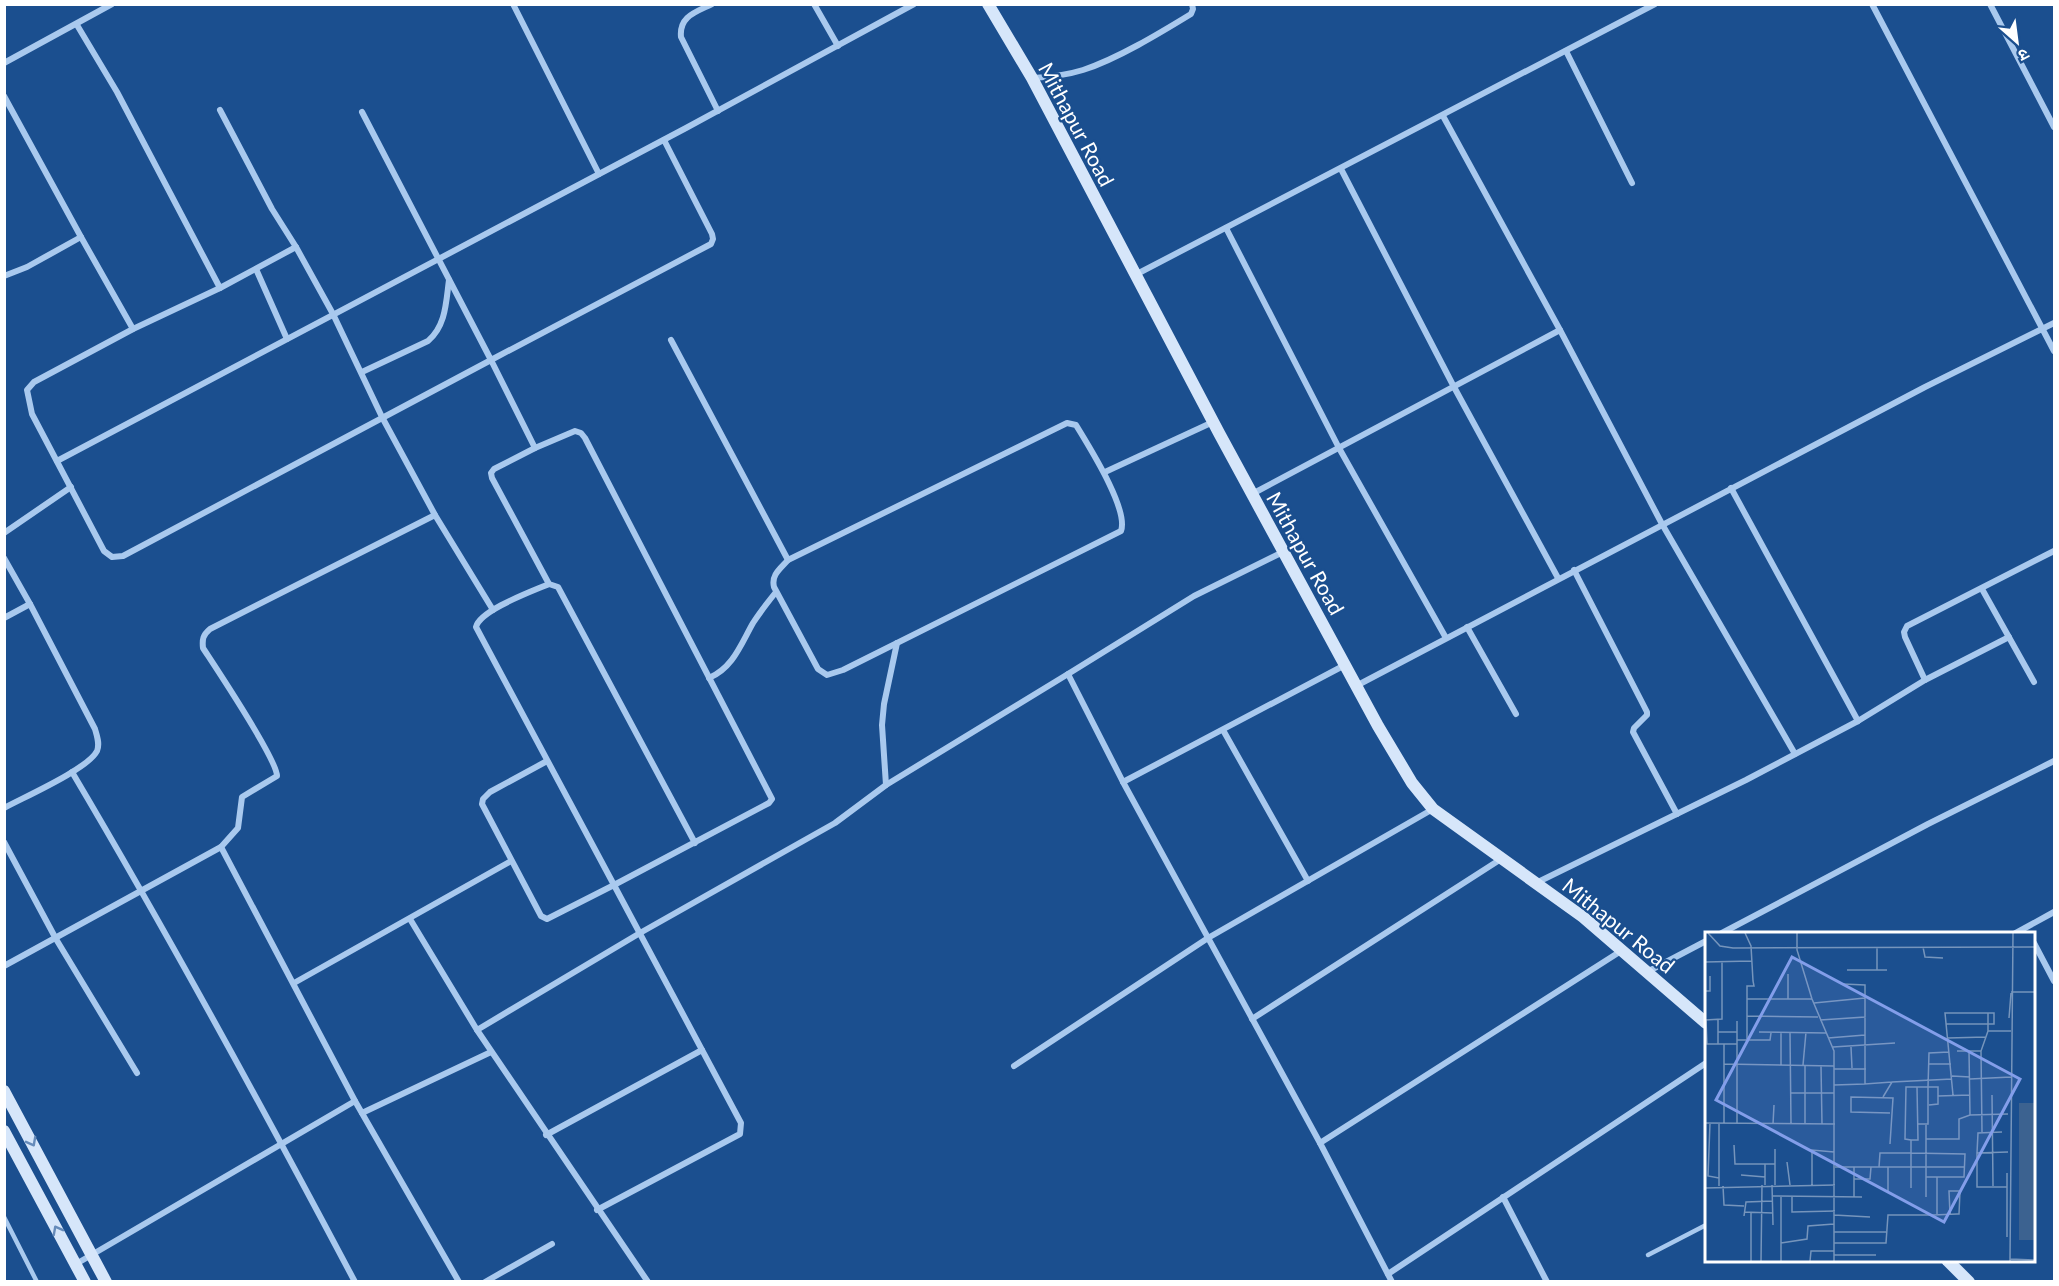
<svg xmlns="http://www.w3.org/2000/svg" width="2059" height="1286" font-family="Lato,'Noto Sans Devanagari',sans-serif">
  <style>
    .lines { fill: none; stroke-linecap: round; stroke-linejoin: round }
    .lane { stroke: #a9c9ee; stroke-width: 4.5 }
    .street { stroke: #a9c9ee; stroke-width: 6 }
    .secondary { stroke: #d6e6fa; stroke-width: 12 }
    .oneway { stroke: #668bba }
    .labels { text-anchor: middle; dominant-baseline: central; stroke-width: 4.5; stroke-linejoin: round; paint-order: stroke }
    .street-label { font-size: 21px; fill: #fff; stroke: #1b4f8f }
    .inset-road { fill: none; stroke: #7695bc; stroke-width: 1.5 }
    .view { fill: #839eea; fill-opacity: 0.15; stroke: #839eea; stroke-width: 3 }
    .inset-edge { fill: none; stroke: #fff; stroke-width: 3 }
  </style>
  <rect width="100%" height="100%" fill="#1b4f8f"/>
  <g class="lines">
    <!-- lane -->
    <g class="lane">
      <polyline points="4,1217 37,1282"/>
      <polyline points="1648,1255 1706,1225"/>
    </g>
    <!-- street -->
    <g class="street">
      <polyline points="513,4 599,174"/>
      <path d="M712,4c-16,8 -33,12 -31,33l37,74"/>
      <polyline points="814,4 838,46"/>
      <polyline points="1872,4 2054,351"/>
      <polyline points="1990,4 2054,127"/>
      <polyline points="77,25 117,92 220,288"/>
      <polyline points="1566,51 1632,183"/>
      <polyline points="4,63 112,4"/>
      <path d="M1033,78c17,-1 34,-3 50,-8 34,-11 77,-37 108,-56l2,-5 -1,-5"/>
      <polyline points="4,96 81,237 27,267 4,276"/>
      <polyline points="220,110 272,209 296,247 333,314 382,417 435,515 493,610"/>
      <polyline points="362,112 491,360 711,244 713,239 712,234 664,140"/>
      <polyline points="1443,116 1560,330 1662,524 1795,754"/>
      <polyline points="1341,169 1454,387 1558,578"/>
      <polyline points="1226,228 1339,448 1446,638"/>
      <polyline points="81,237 133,329"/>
      <polyline points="296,247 220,288 133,329 34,382 27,390 32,414 104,551 112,557 123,556 491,360 535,448"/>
      <polyline points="256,269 287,339"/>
      <polyline points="1135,275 1655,4"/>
      <polyline points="671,340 788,560"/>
      <path d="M362,372l66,-31c18,-15 18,-39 21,-61"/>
      <path d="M1067,423l9,2c12,20 53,84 45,106l-278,139 -16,5 -9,-6 -44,-82c-3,-12 6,-18 14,-27z"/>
      <polyline points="57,461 686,128 914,4"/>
      <polyline points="1105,472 1213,422"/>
      <polyline points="1731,488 1858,721"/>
      <polyline points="1252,494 1560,330"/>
      <polyline points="4,533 71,487"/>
      <polyline points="4,558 30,604 4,618"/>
      <polyline points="1574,570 1647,712 1647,715 1634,728 1633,732 1677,814"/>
      <path d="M549,584l-57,-106 -1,-5 3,-4 41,-21 40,-17 6,2 4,5 187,361 -3,4 -155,82 -138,-258c4,-17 57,-36 73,-43l9,3 137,256"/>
      <polyline points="1982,589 2034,682"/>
      <polyline points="1467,627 1516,714"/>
      <polyline points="1068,674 1194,596 1283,552"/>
      <path d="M709,678c24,-10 32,-34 44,-55 7,-11 15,-21 23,-31"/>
      <polyline points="1925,680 1905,637 1904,632 1907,626 2054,551"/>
      <polyline points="1356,686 1925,387 2054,323"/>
      <polyline points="1223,730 1308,881"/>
      <polyline points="547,761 490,792 483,799 482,804 541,916 547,919 614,885 741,1123 740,1134 597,1210"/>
      <path d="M72,772c99,167 192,338 283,510"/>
      <polyline points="1123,782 1345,665"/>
      <polyline points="886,785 1068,674 1123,782 1320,1143"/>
      <path d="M4,808c20,-11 84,-39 93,-57 3,-7 0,-15 -2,-22l-65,-125"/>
      <polyline points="4,842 56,939 137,1073"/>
      <polyline points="221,847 355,1101 459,1282"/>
      <polyline points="1536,883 1746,780 1858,721 1925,680 2009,637"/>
      <polyline points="410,919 477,1030 648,1282"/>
      <polyline points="1720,934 1928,824 2054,761"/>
      <polyline points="2014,934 2054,912"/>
      <polyline points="2034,943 2054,981"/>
      <path d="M4,966l217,-119 17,-19 4,-31 35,-21c0,-17 -61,-108 -74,-128 -1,-9 0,-13 7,-19l225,-114"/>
      <polyline points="1647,972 1706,941"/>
      <polyline points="294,983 511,861"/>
      <polyline points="1252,1019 1501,859"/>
      <polyline points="477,1030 640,933 835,823 886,785 882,725 884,704 897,643"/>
      <polyline points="1014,1066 1208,938 1433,809"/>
      <polyline points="362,1113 491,1052"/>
      <polyline points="546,1135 702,1050"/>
      <polyline points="1503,1197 1547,1282"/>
      <polyline points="76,1264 355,1101"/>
      <polyline points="1388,1274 1706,1063"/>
      <polyline points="485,1282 552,1244"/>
      <polyline points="1392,1282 1320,1143 1621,951"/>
    </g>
    <!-- secondary -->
    <g class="secondary">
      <polyline points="988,4 1032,78 1219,433 1378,726 1412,783 1433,809 1583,917 1706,1023"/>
      <polyline points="4,1091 106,1282"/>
      <polyline points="4,1131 85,1282"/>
      <polyline points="1947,1260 1969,1282"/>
    </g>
  </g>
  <!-- one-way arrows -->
  <defs><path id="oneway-chevron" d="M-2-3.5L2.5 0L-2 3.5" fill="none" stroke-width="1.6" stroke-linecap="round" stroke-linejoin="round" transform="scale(1.5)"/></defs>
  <g class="oneway">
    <use href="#oneway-chevron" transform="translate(32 1142) rotate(62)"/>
    <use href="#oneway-chevron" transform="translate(57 1230) rotate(-118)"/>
  </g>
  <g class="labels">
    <!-- street labels -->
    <g class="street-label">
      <text transform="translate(1077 124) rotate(62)">Mithapur Road</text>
      <text transform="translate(1306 553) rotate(61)">Mithapur Road</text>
      <text transform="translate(1619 925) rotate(39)">Mithapur Road</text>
    </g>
  </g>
  <!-- overview -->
  <g transform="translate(1705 932)">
    <rect width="330" height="330" fill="#1b4f8f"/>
    <path d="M314,171h16v137h-16z" fill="#3c6290"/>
    <path class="inset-road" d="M3,1l12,13 13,2 302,-1M40,1l6,13 2,35 1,5h-7v53M92,1v17l15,49 22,52v210M218,15l2,10 18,1M330,15v52M0,30l47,-1M142,38h40M172,38v-23M0,59h5v-15M306,60h24M42,67h65M83,67v-25M109,71l51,-5M283,81v18h23M42,84l71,1M160,85v67l27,-2M304,86l2,-25M0,88l17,-1v-58M1,88l1,24h30M13,88v24M115,88l45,-3v-32l-22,-1M241,92h48v-11h-49l8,82M13,100h19M54,100l67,1M76,100v33M85,100l1,92M123,106l37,-3M243,106l38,-1M32,108h33l1,-7M128,115l62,-4M146,115l1,21M252,119h24M264,119l1,64M19,132l110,2M223,132h23M98,133l3,-33M116,134l1,58M129,137h32M247,144l18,1M265,147l41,-2M129,153l31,-1M86,161h43M287,163l1,91M233,164l32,-1M178,165l9,-15 60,-3M224,173l9,-1v-17h-10l1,-34 20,-1M0,191l130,1M5,191l-2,53 11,2M19,191v-79M32,191v-102M68,192l1,-19M100,192v-59M221,193v72M277,200l-1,-81 7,-20M221,207h33v-20l11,-4 38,-1M206,208l-6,-1 1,-52h22v37h-10M206,208v13l54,1 -1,23h-38M206,208h7l-1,-53M185,212l3,-46 -42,-1v15l39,1M29,213l1,19h40v-15M272,221l1,-20 24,-1M82,230l3,23M130,235h130M174,235l1,-14h31v35M36,243l24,2M232,245v37M149,247h16l1,-12M60,253v-21M67,253l1,40M70,253v-21M107,253v-35l22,2M14,254v-63M18,254l1,19 20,1M302,255h-30v-34l31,-1M0,256l130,-3M183,261v-26M68,264l89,1M87,264v16l43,-1M149,265v-30M39,280l29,1M129,283l36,2M39,284l2,-14 27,-1M129,300h52M302,305v-64M76,311l26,-4 1,-13 26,-2M129,311h52l2,-28h45l24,-1h2l1,-23h-11l1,23M129,323h42M305,327l25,1M46,329v-49M56,329l1,-76M76,329v-65M105,329l1,-10h23M305,329l3,-328"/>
    <path class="view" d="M87,25l228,122 -76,143 -228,-122z"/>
    <rect width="330" height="330" class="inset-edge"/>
  </g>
  <!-- border -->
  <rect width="2059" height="1286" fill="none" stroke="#ffffff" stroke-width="12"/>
  <!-- north arrow -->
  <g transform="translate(2017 42) rotate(152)" stroke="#1b4f8f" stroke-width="4.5" paint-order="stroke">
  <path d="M0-4.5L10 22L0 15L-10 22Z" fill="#ffffff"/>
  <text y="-9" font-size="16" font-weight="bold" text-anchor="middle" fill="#ffffff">उ</text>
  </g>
</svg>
